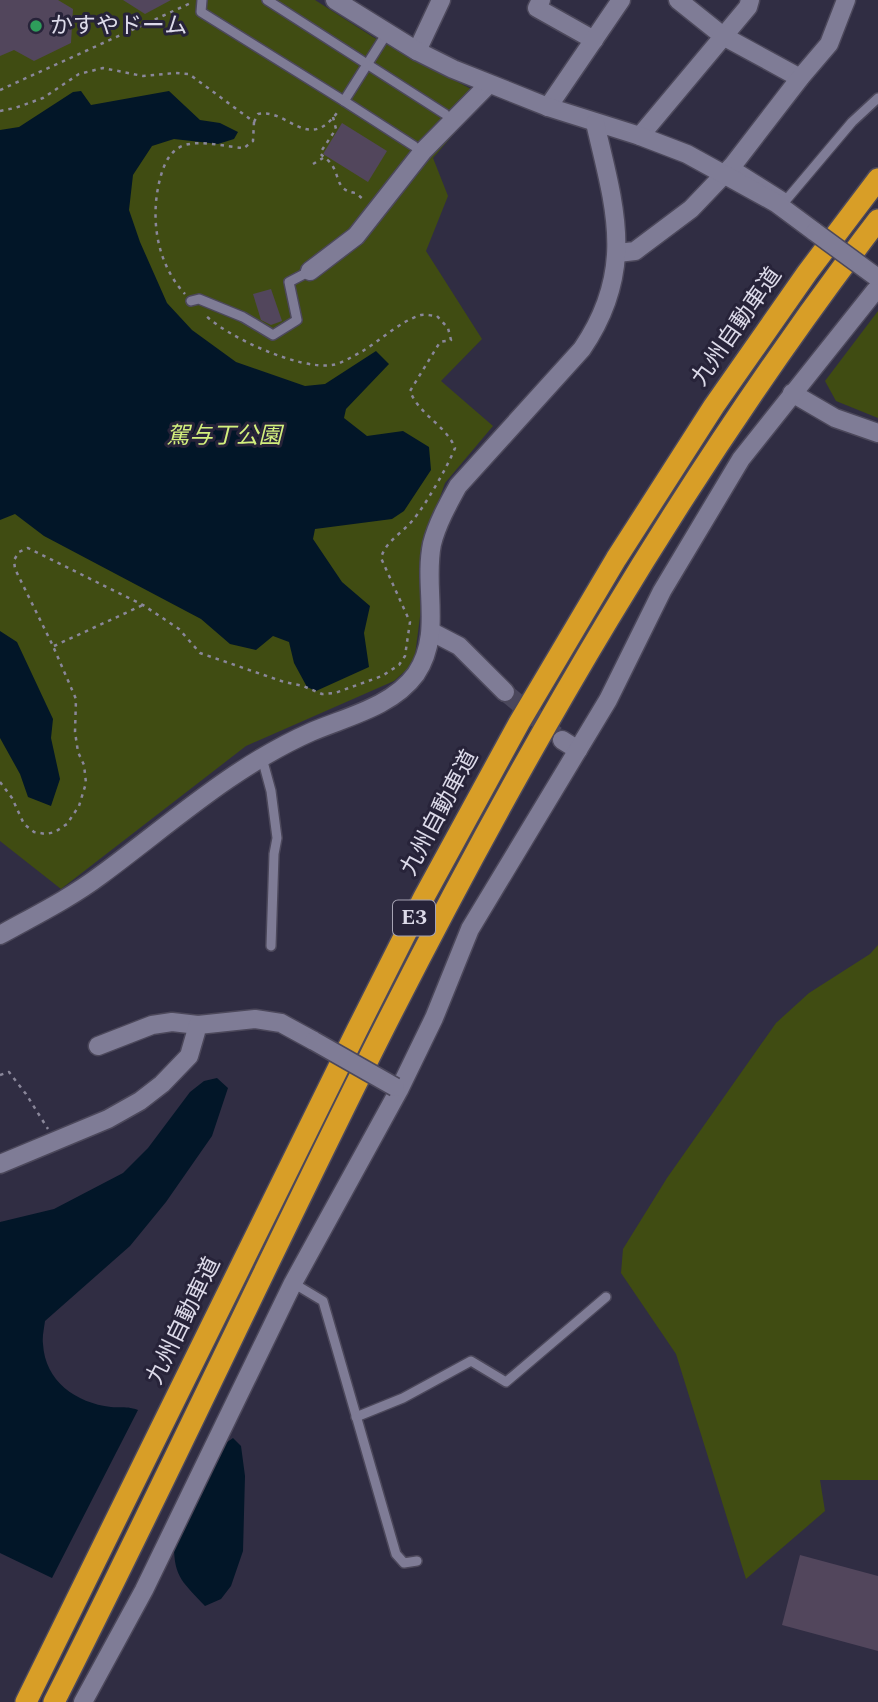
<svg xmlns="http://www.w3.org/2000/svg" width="878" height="1702" font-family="Spectral,'Noto Sans JP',serif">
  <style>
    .green { fill: #404c12 }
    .water { fill: #021628 }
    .building { fill: #52465c }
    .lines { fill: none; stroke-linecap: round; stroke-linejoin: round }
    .minor-tunnel { stroke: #4a475c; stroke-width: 18; stroke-dasharray: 18 9; stroke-linecap: butt }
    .service-casing { stroke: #4c485b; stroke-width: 12 }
    .minor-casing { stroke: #4c485b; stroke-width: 21 }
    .tertiary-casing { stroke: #4c485b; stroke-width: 21 }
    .motorway-casing { stroke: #4c485b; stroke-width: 24 }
    .path { stroke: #8a879a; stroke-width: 2.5; stroke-dasharray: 3.5 5; stroke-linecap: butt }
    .service { stroke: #7f7c96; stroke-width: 9 }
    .minor { stroke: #7f7c96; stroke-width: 18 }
    .tertiary { stroke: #7f7c96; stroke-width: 18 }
    .motorway { stroke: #d89e27; stroke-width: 21 }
    .minor-bridge-casing { stroke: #4c485b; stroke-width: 21; stroke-linecap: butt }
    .tertiary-bridge-casing { stroke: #4c485b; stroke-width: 21; stroke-linecap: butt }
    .minor-bridge { stroke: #7f7c96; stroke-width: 18 }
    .tertiary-bridge { stroke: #7f7c96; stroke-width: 18 }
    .leisure-dot { fill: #2e9e5b; stroke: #272339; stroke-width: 2.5 }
    .labels { text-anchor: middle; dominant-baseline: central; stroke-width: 6; stroke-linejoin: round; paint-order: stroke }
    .shield { fill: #272339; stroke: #a6a3b4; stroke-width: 2 }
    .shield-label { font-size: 21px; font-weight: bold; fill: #dcdae9 }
    .poi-label { font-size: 23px; fill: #dcdae9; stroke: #272339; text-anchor: start }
    .street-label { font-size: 23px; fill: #dcdae9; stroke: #272339 }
    .park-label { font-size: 23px; font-style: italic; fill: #d3f07d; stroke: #272339 }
  </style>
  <rect width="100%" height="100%" fill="#302d43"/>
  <!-- green -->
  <g class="green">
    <polygon points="0,0 315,0 373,37 486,97 433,158 448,196 426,251 482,339 441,381 493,426 445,483 423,545 421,609 414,663 394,681 246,746 61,889 0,841"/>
    <polygon points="878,311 878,418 836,401 825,381"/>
    <polygon points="878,945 878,1480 820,1480 825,1511 746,1579 676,1354 621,1273 623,1249 667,1178 776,1023 809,993 870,954"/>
  </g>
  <!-- water -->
  <g class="water">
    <polygon points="81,91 91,105 169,91 200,120 220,123 238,132 234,139 218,144 174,139 152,146 133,175 129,210 140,242 167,303 192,330 236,362 305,386 325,384 376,351 389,364 346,409 344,418 367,436 403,431 429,447 431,470 404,511 392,519 315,529 313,539 342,582 370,606 364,633 369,667 316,691 307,687 294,663 289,642 273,636 256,650 230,644 201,619 44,536 15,514 0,520 0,130 19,127 73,92"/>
    <polygon points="0,631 17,642 53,719 51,738 60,779 51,806 28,797 20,774 0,738"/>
    <path d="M217,1078l11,10 -16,48 -46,66 -36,44 -85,75c-1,8 -3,16 -2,23 2,37 33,59 68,63 10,1 16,-1 27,3l-86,168 -52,-25v-331l54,-13 69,-36 25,-25 42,-56 14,-11z"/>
    <path d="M233,1438l8,8 4,30 -2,75 -12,35 -10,13 -16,7c-21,-23 -31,-28 -31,-60l49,-101z"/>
  </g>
  <!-- building -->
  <g class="building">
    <polygon points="0,0 58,0 73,9 71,43 34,61 14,50 0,56"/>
    <polygon points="123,0 171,0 145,14"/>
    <polygon points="342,123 387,151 368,182 323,154"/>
    <polygon points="271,289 282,321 271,325 261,320 253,294"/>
    <polygon points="800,1555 878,1576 878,1651 782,1625"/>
  </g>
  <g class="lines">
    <!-- minor-tunnel -->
    <polyline class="minor-tunnel" points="505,692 556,735"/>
    <defs>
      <g id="service">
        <polyline points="202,0 201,12 344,101 387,33"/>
        <polyline points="267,0 445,114"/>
        <polyline points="344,101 414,146"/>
        <polyline points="733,165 787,199 852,122 878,98"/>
        <polyline points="191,301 199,299 243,317 273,335 297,320 289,282 310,271"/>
        <polyline points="262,758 271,791 277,838 274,854 271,946"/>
        <polyline points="293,1283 323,1301 396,1554 404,1563 417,1561"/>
        <polyline points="356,1417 403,1398 471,1361 506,1382 606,1297"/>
      </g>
      <g id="minor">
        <polyline points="541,0 537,8 594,40"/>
        <polyline points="678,0 723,36 800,78"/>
        <polyline points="417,51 441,0"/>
        <polyline points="548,107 621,0"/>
        <polyline points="640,136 748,7 750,0"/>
        <polyline points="618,253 635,251 691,209 733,165 800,78 829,44 846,0"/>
        <polyline points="310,271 356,236 423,151 489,84"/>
        <polyline points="432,632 459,646 505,692"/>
        <polyline points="562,740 578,750"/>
        <polyline points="98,1046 152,1025 172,1022 198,1025"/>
        <polyline points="0,1164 108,1119 140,1101 162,1084 189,1056 198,1025 255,1019 281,1023 314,1041"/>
      </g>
      <g id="tertiary">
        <polyline points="335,0 417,51 453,69 548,107 640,136 687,154 776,203 815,232"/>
        <polyline points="792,393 835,418 878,433"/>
        <path d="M0,935c34,-19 69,-36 101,-60 68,-50 131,-108 210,-143 35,-15 81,-25 105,-58 27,-40 7,-86 16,-130 5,-20 16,-40 26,-58l124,-137c54,-79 33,-141 13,-226"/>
        <polyline points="83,1702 144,1590 293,1283 399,1090 434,1018 470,929 608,700 662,591 741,459 878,287"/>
      </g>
      <g id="motorway">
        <polyline points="26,1702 357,1030 424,897 519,723 616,559 714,406 807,273 878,179"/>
        <path d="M54,1702c111,-218 213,-441 323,-660 144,-286 306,-567 501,-822"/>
      </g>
    </defs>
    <!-- service casing -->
    <use href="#service" class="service-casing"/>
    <!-- minor casing -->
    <use href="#minor" class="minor-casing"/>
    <!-- tertiary casing -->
    <use href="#tertiary" class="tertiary-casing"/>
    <!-- motorway casing -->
    <use href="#motorway" class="motorway-casing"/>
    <!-- path -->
    <g class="path">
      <polyline points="0,90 191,3"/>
      <path d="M0,111l15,-3 28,-10 36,-24 24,-6 40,8 32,-3 14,1 65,48 -1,19 -9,7c-17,-1 -42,-8 -59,-3 -13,4 -19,15 -23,27 -13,41 -7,90 23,122"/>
      <path d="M333,117l3,12 -16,24c4,5 9,7 12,12 8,12 4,26 24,28l9,8"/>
      <path d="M254,122l4,-8c31,-6 50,41 81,-4"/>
      <polyline points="313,164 323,158"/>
      <polyline points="54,646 143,605"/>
      <path d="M0,782l12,16 12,26 10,8 12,2 9,-2 12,-8 12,-18 7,-23 -2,-18 -6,-13 -3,-20 1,-33 -23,-53 -38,-77 -1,-9 5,-8 9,-4 115,57 36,24 21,24 84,29 19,4 19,8 13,-1 47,-17 17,-11 6,-9 5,-34 -29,-64c5,-17 20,-24 32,-38 12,-14 35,-54 42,-72 -9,-23 -36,-33 -45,-57l30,-49 11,-2 -3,-12 -11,-12c-5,0 -11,-2 -16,-1 -21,6 -41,26 -60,37 -8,4 -20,12 -29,13 -33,5 -105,-28 -128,-51"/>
      <polyline points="0,1075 9,1072 26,1094 48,1129"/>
    </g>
    <!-- service -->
    <use href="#service" class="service"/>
    <!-- minor -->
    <use href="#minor" class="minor"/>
    <!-- tertiary -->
    <use href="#tertiary" class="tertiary"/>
    <!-- motorway -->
    <use href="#motorway" class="motorway"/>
    <defs>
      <polyline id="minor-bridge" points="314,1041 395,1087"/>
      <polyline id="tertiary-bridge" points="815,232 875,276"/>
    </defs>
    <!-- minor-bridge casing -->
    <use href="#minor-bridge" class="minor-bridge-casing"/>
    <!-- tertiary-bridge casing -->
    <use href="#tertiary-bridge" class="tertiary-bridge-casing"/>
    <!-- minor-bridge -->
    <use href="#minor-bridge" class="minor-bridge"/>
    <!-- tertiary-bridge -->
    <use href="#tertiary-bridge" class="tertiary-bridge"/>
  </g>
  <!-- markers -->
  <circle class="leisure-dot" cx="36" cy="26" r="7"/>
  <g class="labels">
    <!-- shield labels -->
    <rect class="shield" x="393" y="900.5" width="42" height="35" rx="5"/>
    <g class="shield-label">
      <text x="414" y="918">E3</text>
    </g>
    <!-- poi labels -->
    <g class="poi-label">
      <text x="50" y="26">かすやドーム</text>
    </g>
    <!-- street labels -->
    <g class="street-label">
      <text transform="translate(737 327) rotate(-55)">九州自動車道</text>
      <text transform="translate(440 813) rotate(-62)">九州自動車道</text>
      <text transform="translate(184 1321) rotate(-64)">九州自動車道</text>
    </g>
    <!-- park labels -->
    <g class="park-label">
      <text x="224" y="436">駕与丁公園</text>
    </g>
  </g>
</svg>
